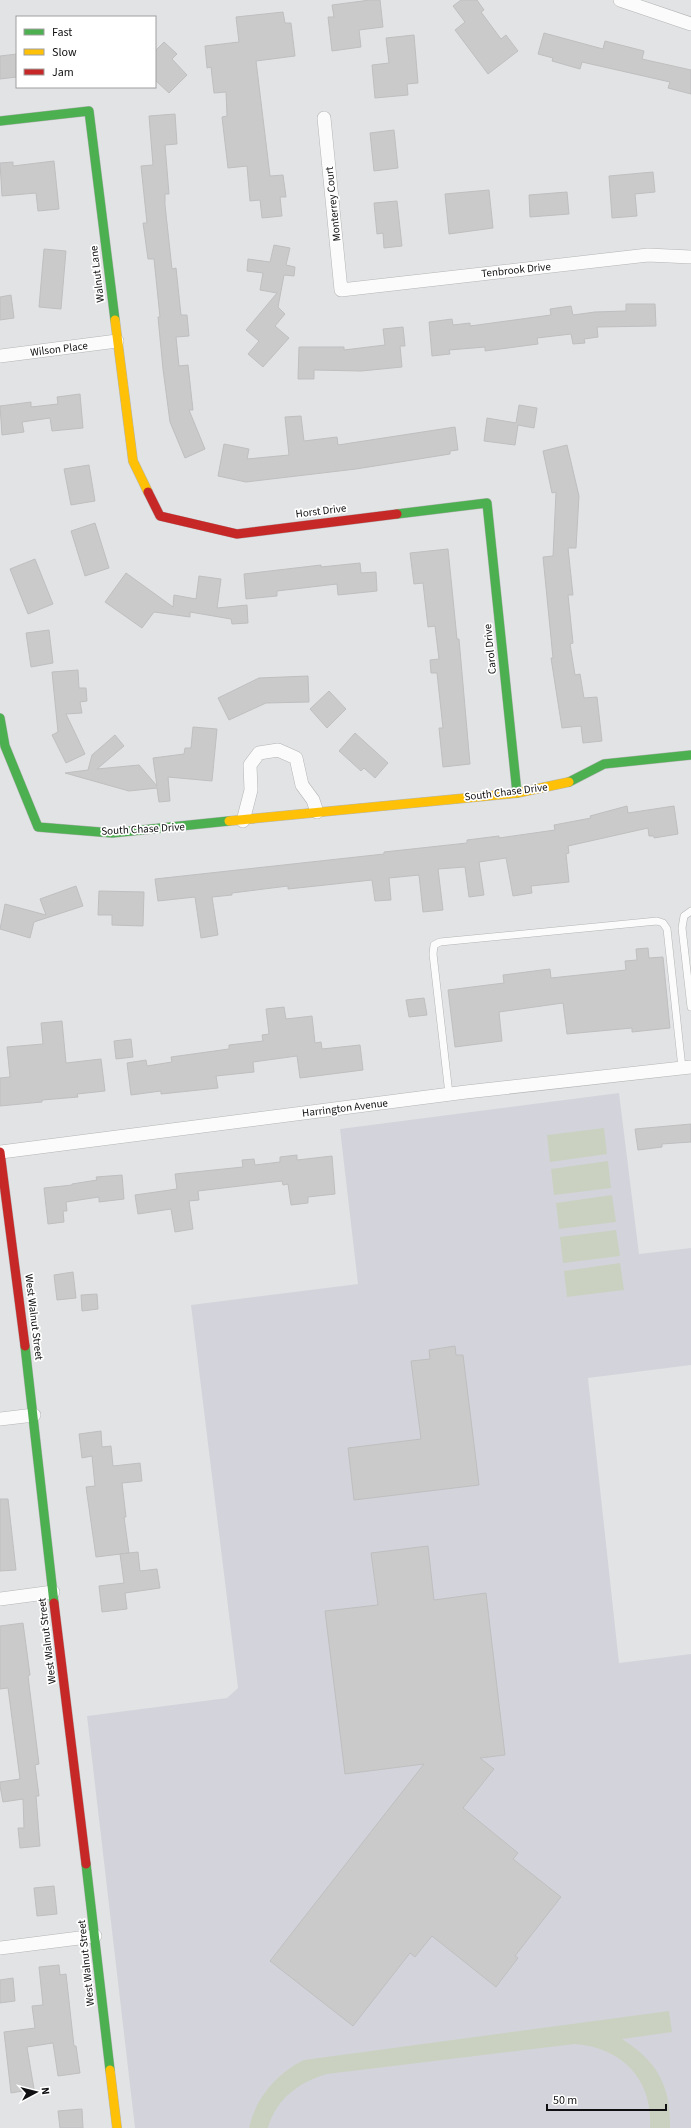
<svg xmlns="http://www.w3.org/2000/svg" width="691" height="2128" font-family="'Source Sans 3',sans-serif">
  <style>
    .built { fill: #d3d4db }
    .green { fill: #cad1c1 }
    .building { fill: #cacacb; stroke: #bfbfc0 }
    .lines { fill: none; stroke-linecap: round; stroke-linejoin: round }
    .lane-casing { stroke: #b4b5b6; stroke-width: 8 }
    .street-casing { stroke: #b4b5b6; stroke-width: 14 }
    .fast-casing { stroke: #b4b5b6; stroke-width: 10 }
    .slow-casing { stroke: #b4b5b6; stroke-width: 10 }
    .jam-casing { stroke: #b4b5b6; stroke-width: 10 }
    .lane { stroke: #fbfbfb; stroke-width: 7 }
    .street { stroke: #fbfbfb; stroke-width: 13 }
    .fast { stroke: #4caf50; stroke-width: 9 }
    .slow { stroke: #ffc107; stroke-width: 9 }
    .jam { stroke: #c62828; stroke-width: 9 }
    .labels { text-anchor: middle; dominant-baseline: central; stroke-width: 3.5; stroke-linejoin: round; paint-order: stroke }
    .street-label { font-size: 11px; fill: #101012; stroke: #fff }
  </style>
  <rect width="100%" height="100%" fill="#e2e3e4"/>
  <!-- built -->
  <polygon class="built" points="619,1093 639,1254 691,1248 691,1365 588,1378 619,1663 691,1654 691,2128 135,2128 87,1716 227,1698 238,1688 191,1305 358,1284 340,1129"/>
  <!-- green -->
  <g class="green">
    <polygon points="604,1128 607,1154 550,1162 547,1135"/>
    <polygon points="608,1161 611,1188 554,1195 551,1169"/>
    <polygon points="612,1195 616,1222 559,1229 556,1203"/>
    <polygon points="616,1230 620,1256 563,1263 560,1237"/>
    <polygon points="620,1263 624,1290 567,1297 564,1271"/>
    <path d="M669,2011l3,21 -50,7c35,22 49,47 48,89h-20c3,-48 -27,-80 -75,-84l-248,30c-28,8 -51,25 -59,54h-19c6,-29 28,-55 55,-68z"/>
  </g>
  <!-- building -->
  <g class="building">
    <polygon points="370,0 380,0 383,27 359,30 361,47 332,51 328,17 334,17 332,5"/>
    <polygon points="461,0 477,0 484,10 481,12 501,39 506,35 518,51 488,74 455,30 465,22 453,6"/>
    <polygon points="283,12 285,23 291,23 295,56 256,61 270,176 283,175 286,197 280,197 282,216 262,218 260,200 250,201 247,166 228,168 222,117 227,116 226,92 214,93 211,67 207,68 205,46 239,42 236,17"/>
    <polygon points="544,33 603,49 605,41 644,51 642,59 691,70 691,94 668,88 670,82 582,62 580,69 552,61 553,58 538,54"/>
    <polygon points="414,35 418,83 407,84 408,95 375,98 372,65 389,63 386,38"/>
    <polygon points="164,42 177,54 172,59 187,75 169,93 155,80 155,51"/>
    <polygon points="17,54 17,77 0,79 0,56"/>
    <polygon points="175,114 177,144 165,145 169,194 165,194 165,205 172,269 176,268 181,315 187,315 189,336 176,337 179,366 188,365 193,410 189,410 205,449 185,458 170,422 163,369 158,317 160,317 154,259 148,259 143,223 147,223 141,166 153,165 149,116"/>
    <polygon points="394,130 398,168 374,171 370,133"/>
    <polygon points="54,161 59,209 38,211 36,193 2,196 0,163 13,162 13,166"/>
    <polygon points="653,172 655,192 635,194 637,216 612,218 609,176"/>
    <polygon points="489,190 493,228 449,234 445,194"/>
    <polygon points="567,192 569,214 530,217 529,195"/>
    <polygon points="397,201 402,246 384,248 383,233 377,234 374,203"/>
    <polygon points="274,245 290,248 286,265 295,267 294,276 284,275 278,307 285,314 275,326 289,338 263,367 248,354 259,341 246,330 277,293 260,290 263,273 247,271 248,259 270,262"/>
    <polygon points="44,249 66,251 61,309 39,307"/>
    <polygon points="11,295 14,318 0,320 0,297"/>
    <polygon points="626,304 655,304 656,326 597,327 598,337 584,339 585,343 573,344 571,334 537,338 538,344 485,351 485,347 449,350 450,354 432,356 429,322 452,319 453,325 470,323 470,326 551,315 550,309 571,306 573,315 595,312 626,311"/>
    <polygon points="403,327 405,346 400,346 402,367 361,371 314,370 314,379 298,379 299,347 344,347 344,350 385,345 383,329"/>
    <polygon points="80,394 83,428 52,431 50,418 22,422 24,432 2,435 0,406 31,402 31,407 58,404 57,397"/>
    <polygon points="519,405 537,408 534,428 518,425 515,445 484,441 487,418 516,423"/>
    <polygon points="301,416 304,441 337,437 338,445 455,427 458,450 450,451 450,454 356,469 246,482 218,476 224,444 249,449 247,459 289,455 285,417"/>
    <polygon points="567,445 579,496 576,548 568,548 573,595 568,595 573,643 570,644 575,675 580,674 584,698 597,697 602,741 583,743 581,726 562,728 551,658 553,658 543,557 553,556 556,492 552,493 543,451"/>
    <polygon points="89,465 95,501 71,505 64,469"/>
    <polygon points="95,523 109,568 85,576 71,531"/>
    <polygon points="448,549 457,639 459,639 470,764 443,767 439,728 443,728 437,673 431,673 430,660 439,659 435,626 428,627 423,583 414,584 410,553"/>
    <polygon points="35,559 53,604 28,614 10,569"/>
    <polygon points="360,563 361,573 376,572 377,591 338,595 337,584 277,591 277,596 246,599 244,574 321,565 321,567"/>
    <polygon points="126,573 173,607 174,595 196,599 199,576 221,579 217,608 247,605 248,623 232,624 231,619 190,612 190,617 154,612 142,628 105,602"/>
    <polygon points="49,630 53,663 31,667 26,633"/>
    <polygon points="78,670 79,688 86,688 87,701 80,702 82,713 66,714 85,754 66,763 52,735 58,732 52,672"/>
    <polygon points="308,676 309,702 266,703 229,720 218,698 259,678"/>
    <polygon points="329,691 346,709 327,728 310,709"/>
    <polygon points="193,727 217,729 212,781 168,777 170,801 159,802 157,788 129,791 65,773 88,770 92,755 115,735 124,746 97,769 139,765 157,786 153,758 184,754 185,748 191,748"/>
    <polygon points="355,733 388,763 375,778 364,768 361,771 339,751"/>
    <polygon points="627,806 628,813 674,806 678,834 654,838 654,836 649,836 648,828 568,846 569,853 566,854 569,882 531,886 532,893 513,896 506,858 479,862 484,895 469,897 465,867 438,869 443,910 423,912 419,875 389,878 391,900 375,901 372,880 288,889 288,886 232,893 232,895 212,897 218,935 201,938 195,897 158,901 155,879 384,854 384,852 467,843 467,840 499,836 499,838 555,830 554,825 591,818 590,816"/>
    <polygon points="76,886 83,906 34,922 30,938 0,929 5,904 46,915 40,899"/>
    <polygon points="99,891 144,892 143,926 112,925 112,915 98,915"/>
    <polygon points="648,948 649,958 663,957 670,1028 632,1032 632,1028 567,1034 563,1003 499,1012 502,1041 455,1047 448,990 504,983 503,975 550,969 551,978 626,970 625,961 637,960 636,949"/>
    <polygon points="424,998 427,1015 409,1017 406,1000"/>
    <polygon points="284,1007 286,1019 312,1016 315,1043 321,1042 322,1049 360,1045 363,1070 300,1078 297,1056 253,1062 254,1072 216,1076 218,1088 161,1094 161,1091 131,1095 127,1063 146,1060 147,1066 172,1062 171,1057 229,1049 229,1045 263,1041 262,1035 269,1034 266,1009"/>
    <polygon points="62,1021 66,1063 101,1059 105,1091 77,1094 78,1097 42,1100 42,1102 0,1106 0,1078 10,1077 7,1047 43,1044 41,1023"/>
    <polygon points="131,1039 133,1057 116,1059 114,1041"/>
    <polygon points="691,1124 691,1142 662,1144 662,1147 638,1150 635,1129"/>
    <polygon points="297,1155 297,1160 332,1156 335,1194 308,1197 308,1203 291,1205 288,1184 283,1185 282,1181 198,1191 199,1200 189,1201 193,1229 175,1232 171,1209 138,1214 135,1195 177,1189 175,1174 243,1167 242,1160 254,1159 255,1165 280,1162 280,1157"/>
    <polygon points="122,1175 124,1199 99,1202 99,1197 66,1202 67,1211 63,1211 64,1222 48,1224 44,1188 72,1185 72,1184 97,1180 96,1177"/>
    <polygon points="73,1272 76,1298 57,1300 54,1275"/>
    <polygon points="97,1294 98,1309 82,1311 81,1295"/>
    <polygon points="455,1346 456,1355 463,1355 479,1485 354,1500 348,1448 421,1439 411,1361 430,1359 429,1350"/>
    <polygon points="101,1431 102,1447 111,1446 113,1466 140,1463 142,1481 122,1483 126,1517 124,1517 129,1553 96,1557 86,1487 95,1486 92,1456 82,1458 79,1434"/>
    <polygon points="0,1499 8,1499 16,1570 0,1571"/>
    <polygon points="428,1546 434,1600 486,1593 505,1755 480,1758 494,1769 463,1808 518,1853 513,1859 561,1897 515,1956 518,1958 496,1987 432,1936 415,1957 410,1953 353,2026 270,1961 424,1764 345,1774 325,1611 378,1605 371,1553"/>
    <polygon points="138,1552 140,1571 157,1569 160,1588 125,1593 127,1609 102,1612 99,1586 124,1583 120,1554"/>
    <polygon points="23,1623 30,1675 28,1676 39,1764 35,1765 39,1796 36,1796 40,1846 20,1848 18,1828 24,1828 23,1799 3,1802 0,1786 0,1782 20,1779 8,1688 0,1689 0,1626"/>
    <polygon points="54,1886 57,1914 37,1916 34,1888"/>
    <polygon points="59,1965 60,1975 66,1974 74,2046 76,2046 80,2073 58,2076 53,2043 27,2047 34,2089 11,2093 4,2032 35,2028 32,2006 43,2005 39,1967"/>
    <polygon points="13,1978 15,2001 0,2003 0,1980"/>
    <polygon points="82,2109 83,2128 60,2128 58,2111"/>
  </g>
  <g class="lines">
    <defs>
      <g id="lane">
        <polyline points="691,911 684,916 682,928 691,1007"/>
        <polyline points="449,1094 433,954 434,945 440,942 657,921 663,923 667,929 682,1068"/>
      </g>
      <g id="street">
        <polyline points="620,0 691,24"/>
        <polyline points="324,118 341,290 648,255 691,257"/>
        <polyline points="0,356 117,341"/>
        <polyline points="243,821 251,790 250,765 259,753 278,750 296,758 302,785 313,800 317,812"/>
        <polyline points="1,1152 466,1092 691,1067"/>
        <polyline points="0,1419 34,1415"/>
        <polyline points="0,1599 53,1592"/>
        <polyline points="0,1948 95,1936"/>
      </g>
      <g id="fast">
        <polyline points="0,121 89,111 115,320"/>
        <polyline points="397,514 487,503 517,793"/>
        <polyline points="0,718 5,746 38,827 112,833 229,821"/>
        <polyline points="569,782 604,764 691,755"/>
        <polyline points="25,1346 54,1603"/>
        <polyline points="86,1864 110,2070"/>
      </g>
      <g id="slow">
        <polyline points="115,320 133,461 148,492"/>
        <polyline points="229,821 517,793 569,782"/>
        <polyline points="110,2070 117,2128"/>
      </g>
      <g id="jam">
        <polyline points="148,492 160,516 237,534 397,514"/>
        <polyline points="0,1152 25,1346"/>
        <polyline points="54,1603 86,1864"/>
      </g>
    </defs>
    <!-- lane casing -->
    <use href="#lane" class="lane-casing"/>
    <!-- street casing -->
    <use href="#street" class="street-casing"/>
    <!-- fast casing -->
    <use href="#fast" class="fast-casing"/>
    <!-- slow casing -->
    <use href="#slow" class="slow-casing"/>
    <!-- jam casing -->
    <use href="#jam" class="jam-casing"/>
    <!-- lane -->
    <use href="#lane" class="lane"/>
    <!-- street -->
    <use href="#street" class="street"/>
    <!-- fast -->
    <use href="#fast" class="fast"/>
    <!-- slow -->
    <use href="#slow" class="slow"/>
    <!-- jam -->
    <use href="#jam" class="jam"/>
  </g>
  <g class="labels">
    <!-- street labels -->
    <g class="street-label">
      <text transform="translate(333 204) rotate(-96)">Monterrey Court</text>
      <text transform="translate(516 270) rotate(-6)">Tenbrook Drive</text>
      <text transform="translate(97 274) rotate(-97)">Walnut Lane</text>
      <text transform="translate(59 349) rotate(-7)">Wilson Place</text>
      <text transform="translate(321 511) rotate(-7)">Horst Drive</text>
      <text transform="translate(490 649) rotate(-96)">Carol Drive</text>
      <text transform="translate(506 792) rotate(-7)">South Chase Drive</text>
      <text transform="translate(143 829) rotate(-3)">South Chase Drive</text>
      <text transform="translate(345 1108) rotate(-7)">Harrington Avenue</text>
      <text transform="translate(34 1317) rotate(83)">West Walnut Street</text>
      <text transform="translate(47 1641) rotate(-97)">West Walnut Street</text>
      <text transform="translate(86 1963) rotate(-96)">West Walnut Street</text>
    </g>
  </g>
  <!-- legend -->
  <rect x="16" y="16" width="140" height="72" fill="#ffffff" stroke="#9f9fa0"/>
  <rect x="24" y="29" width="20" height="6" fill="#4caf50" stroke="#9f9fa0"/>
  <text x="52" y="36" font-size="12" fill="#101012">Fast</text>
  <rect x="24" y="49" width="20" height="6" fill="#ffc107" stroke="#9f9fa0"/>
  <text x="52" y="56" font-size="12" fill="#101012">Slow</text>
  <rect x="24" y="69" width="20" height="6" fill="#c62828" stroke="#9f9fa0"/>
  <text x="52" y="76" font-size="12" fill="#101012">Jam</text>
  <!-- north arrow -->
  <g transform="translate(36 2092) rotate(83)" stroke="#ffffff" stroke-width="3" paint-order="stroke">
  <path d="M0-3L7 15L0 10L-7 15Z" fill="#101012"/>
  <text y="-6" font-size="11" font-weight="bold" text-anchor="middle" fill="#101012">N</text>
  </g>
  <!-- scale -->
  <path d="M547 2104v6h119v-6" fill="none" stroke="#101012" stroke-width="2"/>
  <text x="553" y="2104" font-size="12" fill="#101012" stroke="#ffffff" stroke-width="3" paint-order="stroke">50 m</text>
</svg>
